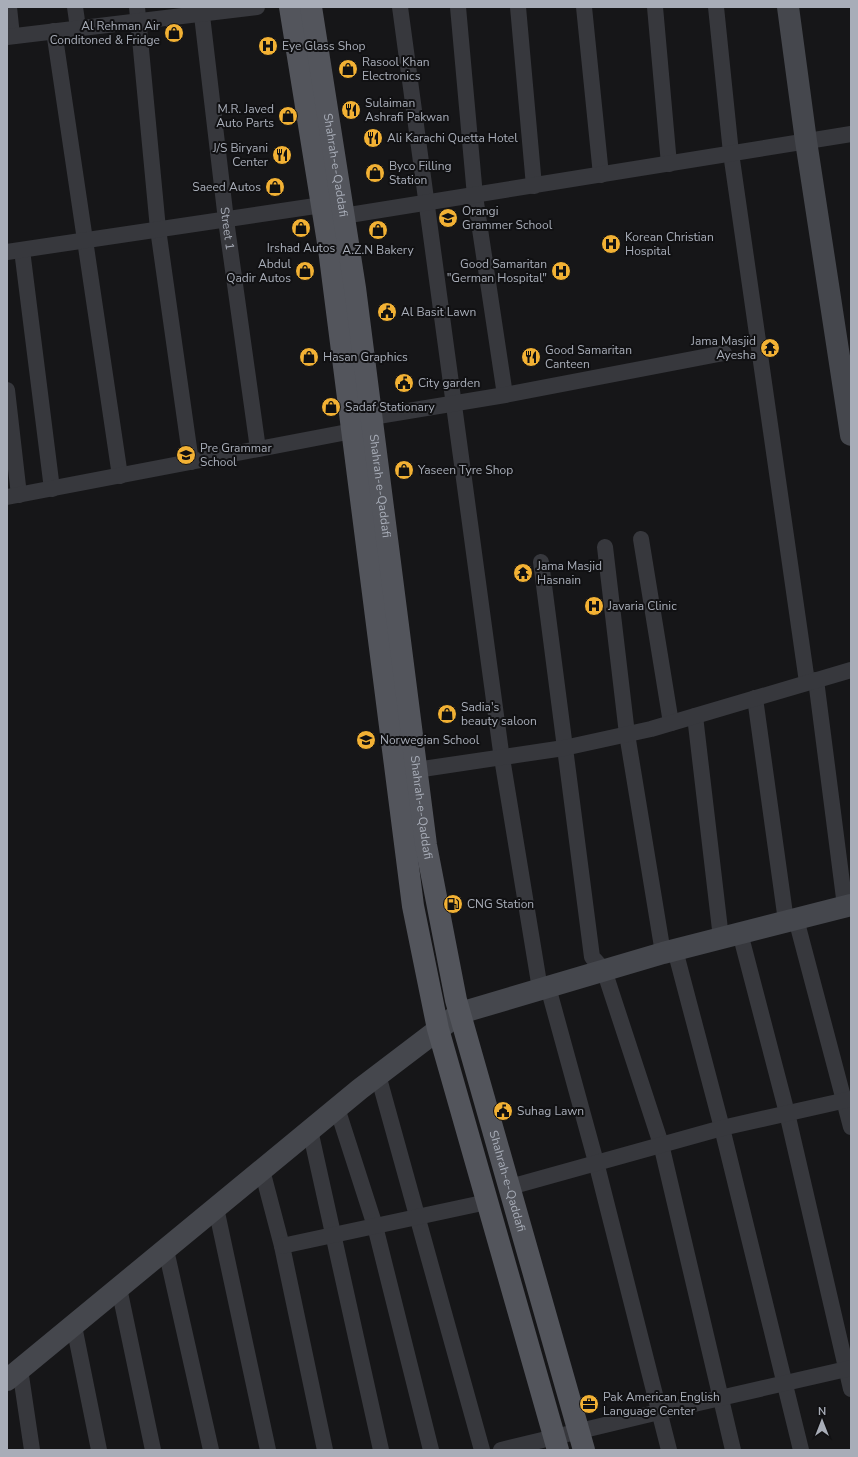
<svg xmlns="http://www.w3.org/2000/svg" width="858" height="1457" font-family="'Nunito Sans',sans-serif">
  <style>
    .lines { fill: none; stroke-linecap: round; stroke-linejoin: round }
    .street { stroke: #37383d; stroke-width: 16 }
    .secondary { stroke: #45474d; stroke-width: 22 }
    .primary { stroke: #53555c; stroke-width: 22 }
    .labels { text-anchor: middle; dominant-baseline: central; stroke-width: 4; stroke-linejoin: round; paint-order: stroke }
    .poi-label { font-size: 12px; fill: #a8adb8; stroke: #111113; text-anchor: start }
    .street-label { font-size: 12px; fill: #a8adb8; stroke: #111113 }
  </style>
  <rect width="100%" height="100%" fill="#161618"/>
  <g class="lines">
    <!-- street -->
    <g class="street">
      <polyline points="9,7 12,36"/>
      <polyline points="75,7 78,28"/>
      <polyline points="137,7 158,229 191,462"/>
      <path id="s1" d="M201,7l25,213 32,229"/>
      <polyline points="400,7 501,752 540,989"/>
      <polyline points="458,7 475,196 505,395"/>
      <polyline points="518,7 534,186"/>
      <polyline points="584,7 601,175"/>
      <polyline points="655,7 669,164"/>
      <polyline points="716,7 731,153 807,682"/>
      <polyline points="54,31 120,476"/>
      <polyline points="7,37 257,7"/>
      <polyline points="343,216 851,134"/>
      <polyline points="22,250 52,489"/>
      <polyline points="7,252 322,205"/>
      <polyline points="7,390 19,495"/>
      <polyline points="372,417 505,395 724,353"/>
      <polyline points="7,497 363,429"/>
      <polyline points="641,539 671,723"/>
      <polyline points="605,547 627,734 663,953"/>
      <polyline points="541,562 592,957 604,970 661,1144 733,1450"/>
      <polyline points="816,680 845,906"/>
      <polyline points="755,698 786,921"/>
      <polyline points="695,716 721,938"/>
      <polyline points="416,770 564,748 651,729 851,670"/>
      <polyline points="796,919 851,1127"/>
      <polyline points="740,933 787,1113 851,1389"/>
      <polyline points="675,950 722,1128 801,1450"/>
      <polyline points="548,987 596,1162 669,1450"/>
      <polyline points="378,1075 482,1450"/>
      <polyline points="337,1108 375,1226 431,1450"/>
      <polyline points="310,1130 381,1450"/>
      <polyline points="262,1170 282,1246 325,1450"/>
      <polyline points="510,1187 722,1128 851,1099"/>
      <polyline points="216,1208 268,1450"/>
      <polyline points="282,1246 487,1202"/>
      <polyline points="166,1250 211,1450"/>
      <polyline points="119,1288 153,1450"/>
      <polyline points="74,1326 99,1450"/>
      <polyline points="20,1369 32,1450"/>
      <polyline points="501,1450 659,1412 851,1368"/>
    </g>
    <!-- secondary -->
    <g class="secondary">
      <polyline points="788,7 806,141 851,435"/>
      <polyline points="7,1380 360,1089 460,1013 663,953 851,905"/>
    </g>
    <!-- primary -->
    <g class="primary">
      <polyline points="290,7 329,249 413,906 438,1029 558,1450"/>
      <path id="s2" d="M311,7l44,281 71,557 30,155 128,450"/>
    </g>
  </g>
  <!-- icons -->
  <defs>
    <symbol id="shop-disc" viewBox="-11 -11 22 22"><circle r="9.5" fill="#f2b134" stroke="#111113"/><path d="M-5-2.5h2.3a2.7 3.5 0 0 1 5.4 0H5L5.5 6h-11ZM-1.5-2.5h3a1.5 2.3 0 0 0-3 0Z" fill="#111"/></symbol>
    <symbol id="hospital-disc" viewBox="-11 -11 22 22"><circle r="9.5" fill="#f2b134" stroke="#111113"/><path d="M-5-5h3v3.5h4V-5h3V5h-3V1.5h-4V5h-3Z" fill="#111"/></symbol>
    <symbol id="restaurant-disc" viewBox="-11 -11 22 22"><circle r="9.5" fill="#f2b134" stroke="#111113"/><path d="M-5-6h1v4h1v-4h1v4h1v-4h1v5L-1.5 .5V6h-2V.5L-5-1ZM5-6V6H3V1.5H1.5Q1.5-4 5-6Z" fill="#111"/></symbol>
    <symbol id="school-disc" viewBox="-11 -11 22 22"><circle r="9.5" fill="#f2b134" stroke="#111113"/><path d="M0-5L7-2L0 1L-7-2ZM-4 1L0 2.5L4 1V4Q0 6-4 4Z" fill="#111"/></symbol>
    <symbol id="civic-disc" viewBox="-11 -11 22 22"><circle r="9.5" fill="#f2b134" stroke="#111113"/><path d="M-.6-6.5H3V-4.5H.6V-3L4-1V1h2V6H-6V1h2V-1L-.6-3ZM-1.2 2.5V6h2.4V2.5Z" fill="#111"/></symbol>
    <symbol id="temple-disc" viewBox="-11 -11 22 22"><circle r="9.5" fill="#f2b134" stroke="#111113"/><path d="M0-6L5-2H3V0L6.5 2.5H4V6H1.5V3h-3V6H-4V2.5H-6.5L-3 0V-2H-5Z" fill="#111"/></symbol>
    <symbol id="fuel-disc" viewBox="-11 -11 22 22"><circle r="9.5" fill="#f2b134" stroke="#111113"/><path d="M-5.5-6h7V0h2V4h1.3V-2.5L3-4.5l.8-.8L6-3V5H2.5V1h-1V6h-7ZM-4.2-4.7v3.2H.2V-4.7Z" fill="#111"/></symbol>
    <symbol id="office-disc" viewBox="-11 -11 22 22"><circle r="9.5" fill="#f2b134" stroke="#111113"/><path d="M-6-3h4V-5.5h4V-3h4V5H-6ZM-1-4.5V-3h2v-1.5ZM-6 0V1H6V0Z" fill="#111"/></symbol>
  </defs>
  <g fill-rule="evenodd">
    <use href="#shop-disc" x="163" y="22" width="22" height="22"/>
    <use href="#hospital-disc" x="257" y="35" width="22" height="22"/>
    <use href="#shop-disc" x="337" y="58" width="22" height="22"/>
    <use href="#restaurant-disc" x="340" y="99" width="22" height="22"/>
    <use href="#shop-disc" x="277" y="105" width="22" height="22"/>
    <use href="#restaurant-disc" x="362" y="127" width="22" height="22"/>
    <use href="#restaurant-disc" x="271" y="144" width="22" height="22"/>
    <use href="#shop-disc" x="364" y="162" width="22" height="22"/>
    <use href="#shop-disc" x="264" y="176" width="22" height="22"/>
    <use href="#school-disc" x="437" y="207" width="22" height="22"/>
    <use href="#shop-disc" x="290" y="217" width="22" height="22"/>
    <use href="#shop-disc" x="367" y="219" width="22" height="22"/>
    <use href="#hospital-disc" x="600" y="233" width="22" height="22"/>
    <use href="#shop-disc" x="294" y="260" width="22" height="22"/>
    <use href="#hospital-disc" x="550" y="260" width="22" height="22"/>
    <use href="#civic-disc" x="376" y="301" width="22" height="22"/>
    <use href="#temple-disc" x="759" y="337" width="22" height="22"/>
    <use href="#shop-disc" x="298" y="346" width="22" height="22"/>
    <use href="#restaurant-disc" x="520" y="346" width="22" height="22"/>
    <use href="#civic-disc" x="393" y="372" width="22" height="22"/>
    <use href="#shop-disc" x="320" y="396" width="22" height="22"/>
    <use href="#school-disc" x="175" y="444" width="22" height="22"/>
    <use href="#shop-disc" x="393" y="459" width="22" height="22"/>
    <use href="#temple-disc" x="512" y="562" width="22" height="22"/>
    <use href="#hospital-disc" x="583" y="595" width="22" height="22"/>
    <use href="#shop-disc" x="436" y="703" width="22" height="22"/>
    <use href="#school-disc" x="355" y="729" width="22" height="22"/>
    <use href="#fuel-disc" x="442" y="893" width="22" height="22"/>
    <use href="#civic-disc" x="492" y="1100" width="22" height="22"/>
    <use href="#office-disc" x="578" y="1393" width="22" height="22"/>
  </g>
  <g class="labels">
    <!-- poi labels -->
    <g class="poi-label">
      <text x="160" y="26" text-anchor="end">Al Rehman Air<tspan x="160" dy="14">Conditoned &amp; Fridge</tspan></text>
      <text x="282" y="46">Eye Glass Shop</text>
      <text x="362" y="62">Rasool Khan<tspan x="362" dy="14">Electronics</tspan></text>
      <text x="365" y="103">Sulaiman<tspan x="365" dy="14">Ashrafi Pakwan</tspan></text>
      <text x="274" y="109" text-anchor="end">M.R. Javed<tspan x="274" dy="14">Auto Parts</tspan></text>
      <text x="387" y="138">Ali Karachi Quetta Hotel</text>
      <text x="268" y="148" text-anchor="end">J/S Biryani<tspan x="268" dy="14">Center</tspan></text>
      <text x="389" y="166">Byco Filling<tspan x="389" dy="14">Station</tspan></text>
      <text x="261" y="187" text-anchor="end">Saeed Autos</text>
      <text x="462" y="211">Orangi<tspan x="462" dy="14">Grammer School</tspan></text>
      <text x="625" y="237">Korean Christian<tspan x="625" dy="14">Hospital</tspan></text>
      <text x="301" y="248" text-anchor="middle">Irshad Autos</text>
      <text x="378" y="250" text-anchor="middle">A.Z.N Bakery</text>
      <text x="291" y="264" text-anchor="end">Abdul<tspan x="291" dy="14">Qadir Autos</tspan></text>
      <text x="547" y="264" text-anchor="end">Good Samaritan<tspan x="547" dy="14">"German Hospital"</tspan></text>
      <text x="401" y="312">Al Basit Lawn</text>
      <text x="756" y="341" text-anchor="end">Jama Masjid<tspan x="756" dy="14">Ayesha</tspan></text>
      <text x="545" y="350">Good Samaritan<tspan x="545" dy="14">Canteen</tspan></text>
      <text x="323" y="357">Hasan Graphics</text>
      <text x="418" y="383">City garden</text>
      <text x="345" y="407">Sadaf Stationary</text>
      <text x="200" y="448">Pre Grammar<tspan x="200" dy="14">School</tspan></text>
      <text x="418" y="470">Yaseen Tyre Shop</text>
      <text x="537" y="566">Jama Masjid<tspan x="537" dy="14">Hasnain</tspan></text>
      <text x="608" y="606">Javaria Clinic</text>
      <text x="461" y="707">Sadia's<tspan x="461" dy="14">beauty saloon</tspan></text>
      <text x="380" y="740">Norwegian School</text>
      <text x="467" y="904">CNG Station</text>
      <text x="517" y="1111">Suhag Lawn</text>
      <text x="603" y="1397">Pak American English<tspan x="603" dy="14">Language Center</tspan></text>
    </g>
    <!-- street labels -->
    <g class="street-label">
      <text stroke="none"><textPath href="#s2" startOffset="160">Shahrah-e-Qaddafi</textPath></text>
      <text stroke="none"><textPath href="#s1" startOffset="223">Street 1</textPath></text>
      <text stroke="none"><textPath href="#s2" startOffset="484">Shahrah-e-Qaddafi</textPath></text>
      <text stroke="none"><textPath href="#s2" startOffset="808">Shahrah-e-Qaddafi</textPath></text>
      <text stroke="none"><textPath href="#s2" startOffset="1192">Shahrah-e-Qaddafi</textPath></text>
    </g>
  </g>
  <!-- border -->
  <rect width="858" height="1457" fill="none" stroke="#a8adb8" stroke-width="16"/>
  <!-- north arrow -->
  <g transform="translate(822 1421)" stroke="#111113" stroke-width="3" paint-order="stroke">
  <path d="M0-3L7 15L0 10L-7 15Z" fill="#a8adb8"/>
  <text y="-6" font-size="11" font-weight="bold" text-anchor="middle" fill="#a8adb8">N</text>
  </g>
</svg>
